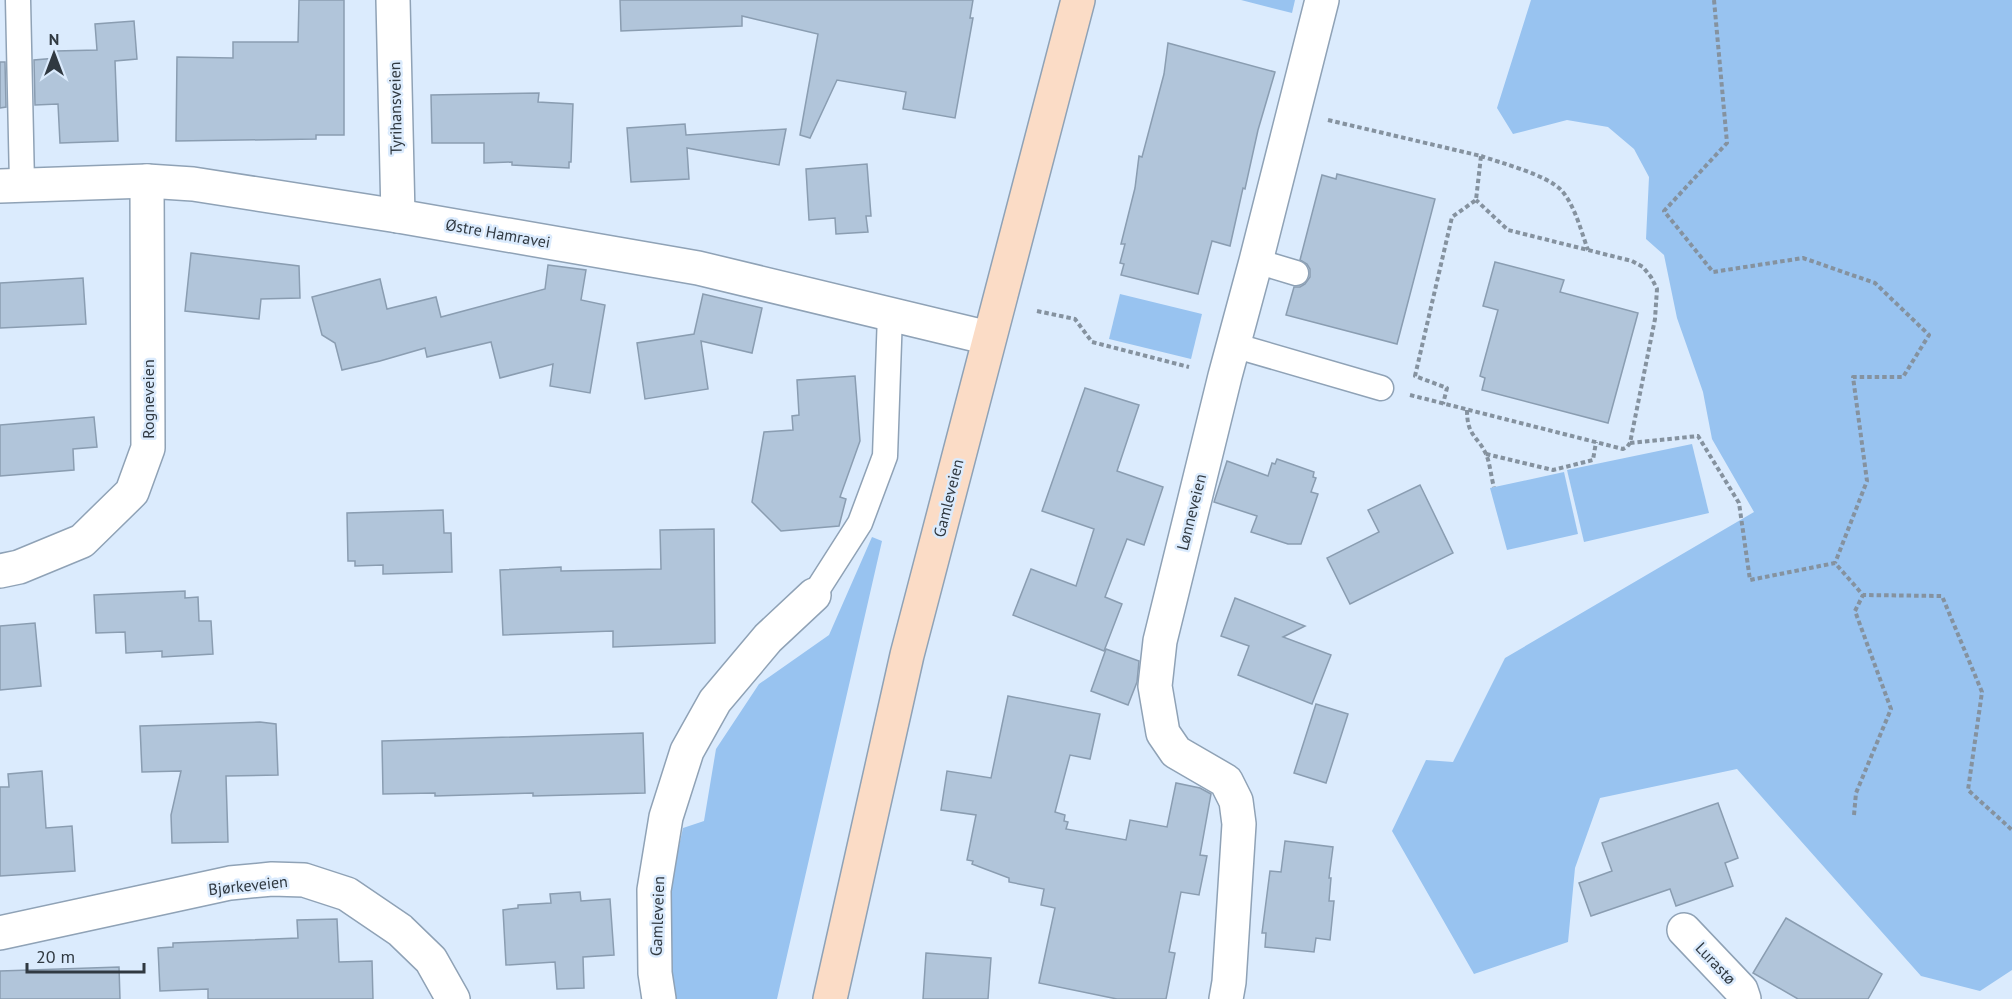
<svg xmlns="http://www.w3.org/2000/svg" width="2012" height="999" font-family="'PT Sans',sans-serif">
  <style>
    .green { fill: #98c3f0 }
    .building { fill: #b1c5da; stroke: #8a9db1; stroke-width: 1.5 }
    .lines { fill: none; stroke-linecap: round; stroke-linejoin: round }
    .lane-casing { stroke: #8fa2b6; stroke-width: 27 }
    .street-casing { stroke: #8fa2b6; stroke-width: 36 }
    .secondary-casing { stroke: #8fa2b6; stroke-width: 36 }
    .path { stroke: #85929f; stroke-width: 4; stroke-dasharray: 4.5 3; stroke-linecap: butt }
    .lane { stroke: #fff; stroke-width: 24 }
    .street { stroke: #fff; stroke-width: 33 }
    .secondary { stroke: #fbdcc6; stroke-width: 33 }
    .labels { text-anchor: middle; dominant-baseline: central; stroke-width: 5; stroke-linejoin: round; paint-order: stroke }
    .street-label { font-size: 16px; fill: #303941; stroke: #dbebfd }
  </style>
  <rect width="100%" height="100%" fill="#dbebfd"/>
  <!-- green -->
  <g class="green">
    <polygon points="1241,0 1295,0 1292,13"/>
    <polygon points="1531,0 2012,0 2012,970 1980,991 1921,976 1737,769 1600,798 1575,868 1568,942 1474,974 1392,831 1426,760 1453,762 1505,658 1754,512 1712,439 1703,392 1677,318 1664,255 1646,239 1649,177 1634,149 1608,127 1567,120 1513,134 1497,108"/>
    <polygon points="1120,294 1202,314 1191,359 1109,339"/>
    <polygon points="1692,444 1709,513 1584,542 1567,470"/>
    <polygon points="1564,472 1578,534 1507,550 1490,488"/>
    <polygon points="872,537 882,541 777,999 670,999 663,918 683,828 704,821 716,749 759,684 829,635"/>
  </g>
  <!-- building -->
  <g class="building">
    <polygon points="299,0 344,0 344,135 316,135 316,139 176,141 177,57 233,58 233,42 298,42"/>
    <polygon points="620,0 973,0 970,18 973,18 955,118 903,109 906,92 837,80 810,138 800,135 818,34 742,16 742,26 621,31"/>
    <polygon points="134,21 137,59 115,61 118,141 60,143 58,104 35,105 34,60 57,58 56,51 97,50 95,24"/>
    <polygon points="1168,43 1275,72 1258,130 1245,189 1243,188 1230,246 1212,241 1198,294 1121,275 1124,264 1120,263 1125,244 1121,244 1135,188 1139,156 1142,157 1164,74"/>
    <polygon points="0,62 5,62 6,107 0,108"/>
    <polygon points="539,93 538,102 573,104 571,162 569,162 569,168 512,165 512,162 484,163 484,143 432,143 431,95"/>
    <polygon points="685,124 686,135 786,129 779,165 687,148 689,179 631,182 627,128"/>
    <polygon points="867,164 871,216 866,216 868,232 836,234 835,218 809,220 806,169"/>
    <polygon points="1337,174 1435,199 1397,344 1286,315 1294,287 1300,287 1305,284 1310,277 1310,269 1307,264 1300,260 1322,175 1336,179"/>
    <polygon points="191,253 299,266 300,298 261,299 259,319 185,311"/>
    <polygon points="1495,262 1564,280 1560,292 1638,313 1608,423 1482,390 1485,378 1480,376 1498,310 1483,306"/>
    <polygon points="548,265 586,270 581,300 605,305 590,393 550,386 553,364 500,378 491,342 427,357 425,348 380,361 342,370 335,343 322,335 312,297 380,279 387,309 436,297 441,317 545,289"/>
    <polygon points="83,278 86,324 0,328 0,283"/>
    <polygon points="703,294 762,308 752,353 701,341 708,389 645,399 637,343 694,334"/>
    <polygon points="855,376 860,441 840,497 846,499 839,526 781,531 752,502 764,432 793,430 792,416 799,415 797,380"/>
    <polygon points="1085,388 1139,405 1117,471 1163,487 1144,545 1127,539 1105,597 1122,604 1104,651 1013,615 1031,569 1076,586 1094,529 1042,511"/>
    <polygon points="94,417 97,447 73,449 74,470 0,476 0,425"/>
    <polygon points="1277,459 1314,472 1313,477 1316,478 1311,492 1318,494 1301,544 1288,544 1251,532 1257,516 1214,502 1227,461 1268,476 1272,463 1275,464"/>
    <polygon points="1420,485 1453,553 1350,604 1327,558 1379,532 1368,510"/>
    <polygon points="443,510 444,533 451,533 452,572 383,574 383,565 355,566 355,561 348,561 347,513"/>
    <polygon points="714,529 715,643 613,647 613,631 503,635 500,570 561,567 561,571 661,569 660,530"/>
    <polygon points="185,591 185,598 198,597 199,621 211,621 213,654 162,657 162,651 126,653 125,632 96,633 94,595"/>
    <polygon points="1235,598 1305,626 1283,637 1331,655 1312,704 1238,675 1249,646 1221,636"/>
    <polygon points="35,623 41,686 0,690 0,626"/>
    <polygon points="1106,649 1139,661 1137,682 1128,705 1091,691"/>
    <polygon points="1008,696 1100,714 1090,759 1070,755 1055,812 1065,815 1064,821 1068,822 1066,829 1126,840 1130,820 1167,827 1176,783 1200,788 1211,794 1200,855 1207,856 1199,895 1181,892 1169,952 1175,953 1166,999 1117,999 1039,983 1055,908 1041,905 1044,889 1009,882 1009,878 972,864 973,861 967,860 976,815 941,810 947,771 991,778"/>
    <polygon points="1316,704 1348,714 1326,783 1294,773"/>
    <polygon points="260,722 276,724 278,775 226,776 228,842 172,843 171,815 181,771 142,772 140,726"/>
    <polygon points="643,733 645,793 533,796 533,793 435,796 435,793 383,794 382,741"/>
    <polygon points="42,771 46,828 72,826 75,871 0,876 0,787 9,787 8,774"/>
    <polygon points="1718,803 1738,858 1725,863 1733,886 1676,906 1670,889 1591,916 1579,883 1612,871 1602,843"/>
    <polygon points="1285,841 1333,847 1329,878 1331,878 1329,901 1334,901 1330,940 1316,938 1314,952 1265,947 1266,933 1262,933 1270,871 1281,872"/>
    <polygon points="580,892 581,901 610,899 614,955 583,957 584,988 557,989 555,962 506,965 503,910 518,908 518,905 551,903 550,894"/>
    <polygon points="1786,918 1882,974 1868,999 1798,999 1753,973"/>
    <polygon points="337,919 339,962 372,961 373,999 208,999 208,989 160,991 158,948 173,947 173,943 298,938 297,920"/>
    <polygon points="926,953 991,958 988,999 923,999"/>
    <polygon points="119,967 120,999 0,999 0,971"/>
  </g>
  <g class="lines">
    <defs>
      <g id="lane">
        <polyline points="18,0 22,184"/>
        <polyline points="1256,261 1296,273"/>
        <polyline points="1233,345 1381,388"/>
        <polyline points="814,595 860,523 885,456 890,314"/>
      </g>
      <g id="street">
        <polyline points="393,0 398,216"/>
        <polyline points="0,186 147,181 193,184 398,216 698,268 989,338"/>
        <polyline points="0,571 19,567 82,541 132,492 148,448 147,181"/>
        <polyline points="1684,930 1741,990 1744,999"/>
        <polyline points="0,933 230,883 272,879 304,880 347,894 400,930 431,960 453,999"/>
        <polyline points="659,999 655,973 654,890 666,817 687,751 715,701 768,638 814,595"/>
        <polyline points="1226,999 1229,982 1239,824 1236,801 1226,781 1176,752 1163,733 1155,686 1160,641 1225,376 1256,261 1322,0"/>
      </g>
      <polyline id="secondary" points="830,999 907,655 1078,0"/>
    </defs>
    <!-- lane casing -->
    <use href="#lane" class="lane-casing"/>
    <!-- street casing -->
    <use href="#street" class="street-casing"/>
    <!-- secondary casing -->
    <use href="#secondary" class="secondary-casing"/>
    <!-- path -->
    <g class="path">
      <polyline points="1714,0 1727,143 1664,211 1713,272 1803,258 1875,283 1929,335 1903,377 1853,377 1867,481 1835,563"/>
      <polyline points="1328,120 1481,156 1476,200 1452,217 1415,376 1447,388 1443,404"/>
      <path d="M1481,156c20,7 67,19 81,35 13,15 19,40 26,59"/>
      <polyline points="1037,311 1075,319 1092,342 1189,367"/>
      <polyline points="1410,395 1623,449 1627,447 1630,443 1655,319 1657,289 1651,277 1643,267 1632,261 1508,230 1476,200"/>
      <path d="M1467,410c0,26 10,25 19,44 4,9 5,23 8,33"/>
      <polyline points="1630,443 1698,436 1739,503 1750,580 1835,563 1863,595 1942,596 1982,692 1968,790 2012,830"/>
      <polyline points="1486,454 1553,470 1593,460 1596,442"/>
      <polyline points="1854,815 1856,793 1891,709 1855,611 1863,595"/>
    </g>
    <!-- lane -->
    <use href="#lane" class="lane"/>
    <!-- street -->
    <use href="#street" class="street"/>
    <!-- secondary -->
    <use href="#secondary" class="secondary"/>
  </g>
  <g class="labels">
    <!-- street labels -->
    <g class="street-label">
      <text transform="translate(395 108) rotate(-91)">Tyrihansveien</text>
      <text transform="translate(498 233) rotate(10)">Østre Hamravei</text>
      <text transform="translate(148 399) rotate(-90)">Rogneveien</text>
      <text transform="translate(948 498) rotate(-76)">Gamleveien</text>
      <text transform="translate(1191 512) rotate(-76)">Lønneveien</text>
      <text transform="translate(248 885) rotate(-6)">Bjørkeveien</text>
      <text transform="translate(657 916) rotate(-88)">Gamleveien</text>
      <text transform="translate(1716 963) rotate(47)">Lurastø</text>
    </g>
  </g>
  <!-- north arrow -->
  <g transform="translate(54 54)" stroke="#dbebfd" stroke-width="4.5" paint-order="stroke">
  <path d="M0-4.5L10 22L0 15L-10 22Z" fill="#303941"/>
  <text y="-9" font-size="16" font-weight="bold" text-anchor="middle" fill="#303941">N</text>
  </g>
  <!-- scale -->
  <path d="M27 963v9h117v-9" fill="none" stroke="#303941" stroke-width="3"/>
  <text x="36" y="963" font-size="18" fill="#303941" stroke="#dbebfd" stroke-width="4.5" paint-order="stroke">20 m</text>
</svg>
